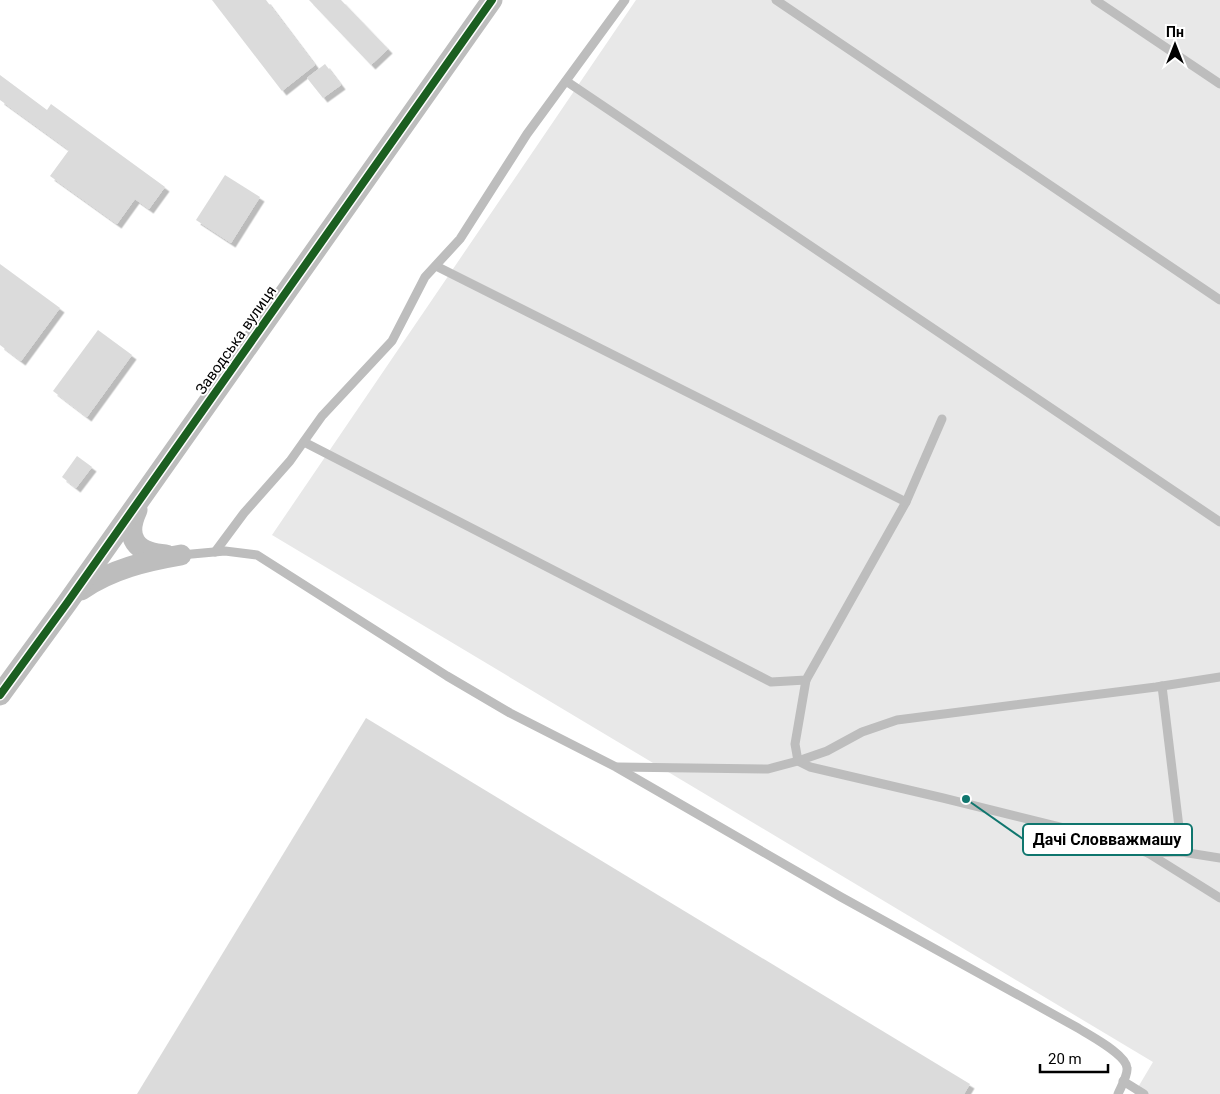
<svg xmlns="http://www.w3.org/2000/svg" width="1220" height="1094" font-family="Roboto,sans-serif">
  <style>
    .green { fill: #e8e8e8 }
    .building { fill: #dbdbdb; filter: url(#shadow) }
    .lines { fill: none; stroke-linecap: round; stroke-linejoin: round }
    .service { stroke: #bdbdbd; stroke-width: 9 }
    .tertiary { stroke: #bdbdbd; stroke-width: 21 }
    .cycleway-casing { stroke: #fff; stroke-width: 11 }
    .cycleway { stroke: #1b5e20; stroke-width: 8 }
    .labels { text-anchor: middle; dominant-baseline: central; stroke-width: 4; stroke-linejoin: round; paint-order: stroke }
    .street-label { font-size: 15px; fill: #000; stroke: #fff }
    .leader { fill: none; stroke: #0f766e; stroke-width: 2 }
    .callout-dot { fill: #0f766e; stroke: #fff; stroke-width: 2 }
    .callout { fill: #fff; stroke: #0f766e; stroke-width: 2 }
    .callout-label { font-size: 16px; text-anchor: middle; font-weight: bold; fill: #000 }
  </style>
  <defs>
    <filter id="shadow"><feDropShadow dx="4.5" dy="4.5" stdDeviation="0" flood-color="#0004"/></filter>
  </defs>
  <rect width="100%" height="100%" fill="#fff"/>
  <!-- green -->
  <polygon class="green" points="636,0 1220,0 1220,1094 1134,1094 1153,1062 272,535"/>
  <!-- building -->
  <g class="building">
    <polygon points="212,0 266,0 315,65 282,91"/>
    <polygon points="309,0 341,0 388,49 371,65"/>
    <polygon points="325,64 341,85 323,98 307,78"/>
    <polygon points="0,75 47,110 51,104 165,187 149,209 135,199 117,224 50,176 69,150 0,100"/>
    <polygon points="225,175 260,197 231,243 196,220"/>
    <polygon points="0,264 60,308 21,361 0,345"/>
    <polygon points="98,330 132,355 87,417 53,391"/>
    <polygon points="77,456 92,467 76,488 62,477"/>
    <polygon points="366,718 970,1084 964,1094 137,1094"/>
  </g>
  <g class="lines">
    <!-- service -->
    <g class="service">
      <polyline points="776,0 1220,300"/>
      <polyline points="1095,0 1220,84"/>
      <polyline points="566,81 1220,522"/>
      <polyline points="304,442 771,682 806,680 906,502 436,266"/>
      <polyline points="906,502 942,419"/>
      <polyline points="215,552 244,513 290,461 322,416 392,341 425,277 460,239 527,134 625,0"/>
      <path d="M181,555l44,-4 32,4 190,121 63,37 106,54 225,130 237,131c12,8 48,26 49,40 1,7 -6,19 -9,26"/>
      <polyline points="806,680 795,744 798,761 810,767 943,798 1105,838 1148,853 1220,898"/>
      <polyline points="1162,686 1182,852"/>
      <polyline points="618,767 768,769 798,761 827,751 862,732 897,720 1156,687 1220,677"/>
      <polyline points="1148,853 1182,852 1220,858"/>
      <polyline points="1123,1081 1144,1094"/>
    </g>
    <!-- tertiary -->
    <g class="tertiary">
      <path d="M137,510c-13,28 -1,43 29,45"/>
      <path d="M81,590c31,-21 65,-29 100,-35"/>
      <polyline points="0,695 67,603 492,0"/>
    </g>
    <defs>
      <polyline id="cycleway" points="0,695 67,603 492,0"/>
    </defs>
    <!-- cycleway casing -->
    <use href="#cycleway" class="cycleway-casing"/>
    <!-- cycleway -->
    <use href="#cycleway" class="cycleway"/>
  </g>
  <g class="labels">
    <!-- street labels -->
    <g class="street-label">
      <text transform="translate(236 340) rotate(-55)">Заводська вулиця</text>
    </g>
  </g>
  <!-- callouts -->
  <path class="leader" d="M966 799L1023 839"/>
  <circle class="callout-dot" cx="966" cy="799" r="5"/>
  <rect class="callout" x="1023" y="824" width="169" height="31" rx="5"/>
  <g class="callout-label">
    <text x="1107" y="845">Дачі Словважмашу</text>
  </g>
  <!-- north arrow -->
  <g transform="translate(1175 45)" stroke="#ffffff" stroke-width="4" paint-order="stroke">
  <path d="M0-4L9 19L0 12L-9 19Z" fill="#000000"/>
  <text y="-8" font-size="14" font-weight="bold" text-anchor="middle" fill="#000000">Пн</text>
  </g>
  <!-- scale -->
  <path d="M1040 1064v8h68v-8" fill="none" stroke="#000000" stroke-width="2.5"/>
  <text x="1048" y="1064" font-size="15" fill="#000000" stroke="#ffffff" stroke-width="4" paint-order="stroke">20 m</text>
</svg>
